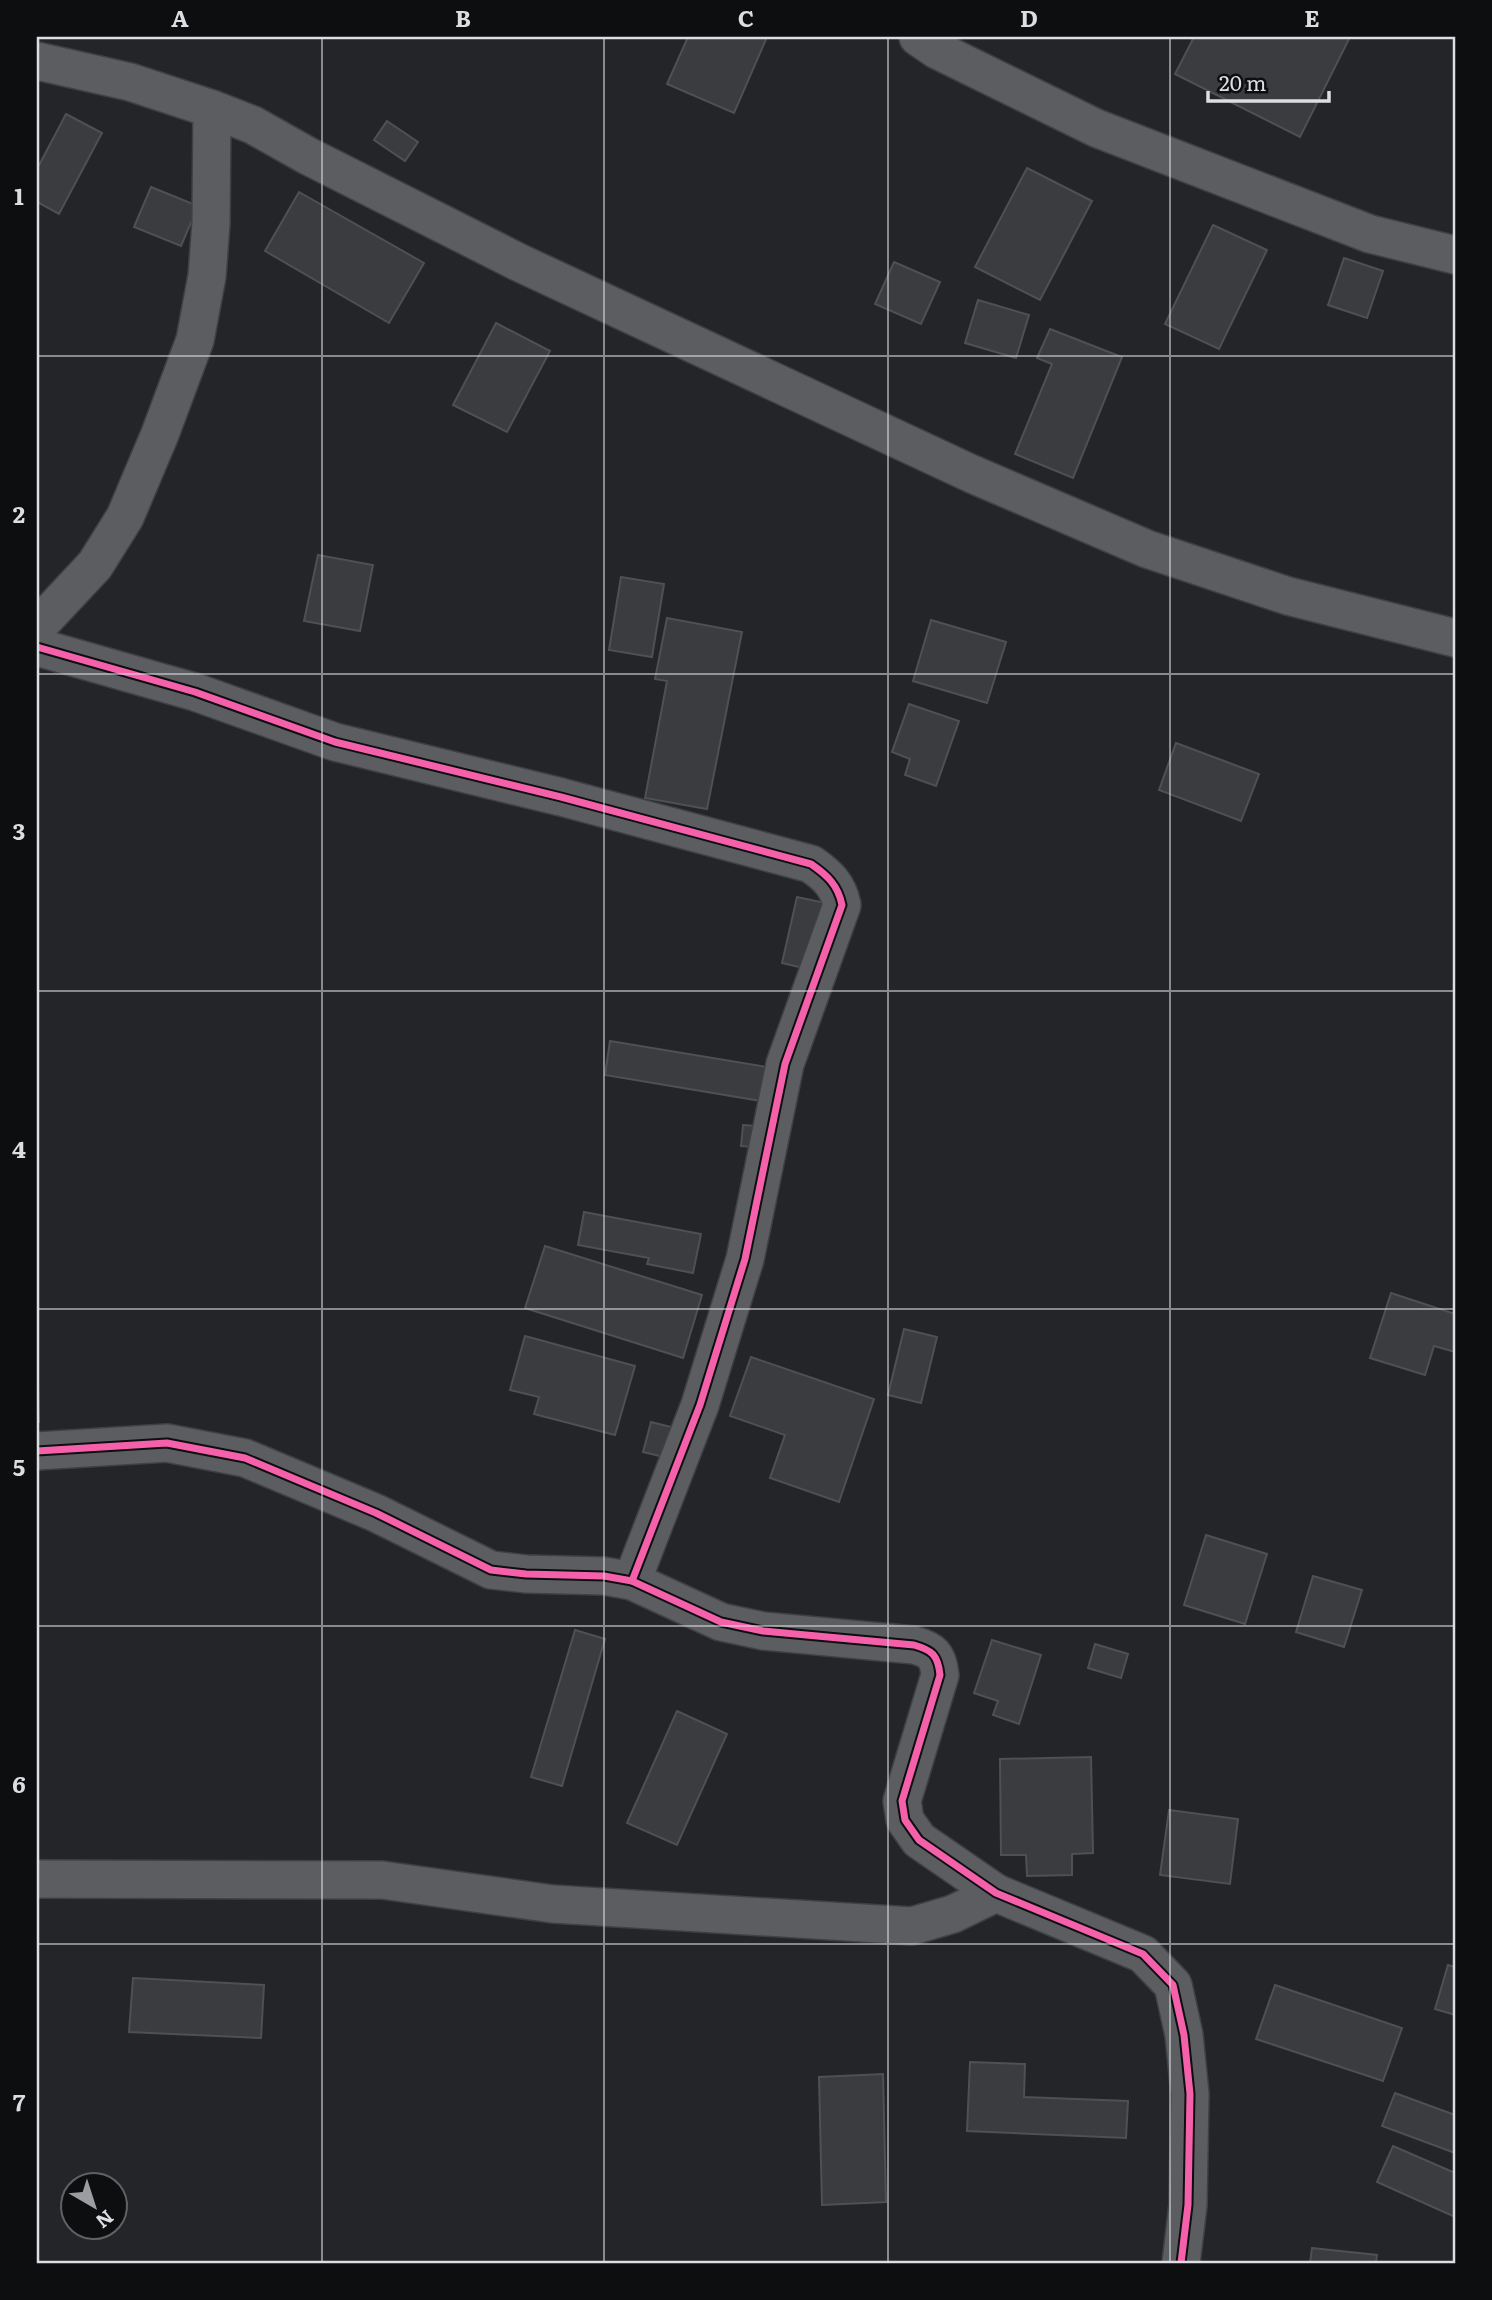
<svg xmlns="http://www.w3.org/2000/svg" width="1492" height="2300" font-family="Literata,serif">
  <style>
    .building { fill: #3b3c3f; stroke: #4e5053; stroke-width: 2 }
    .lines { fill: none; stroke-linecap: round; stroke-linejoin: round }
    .minor-casing { stroke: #3f4044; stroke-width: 40 }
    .minor { stroke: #5c5d60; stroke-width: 37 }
    .cycleway-casing { stroke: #0d0e10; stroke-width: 11 }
    .cycleway { stroke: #f560ab; stroke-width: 7 }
    .grid { fill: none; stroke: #dddee2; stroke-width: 2; stroke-opacity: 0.55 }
    .neatline { fill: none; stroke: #dddee2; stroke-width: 2.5 }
    .grid-label { font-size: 23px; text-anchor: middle; font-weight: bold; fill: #dddee2 }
  </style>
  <rect width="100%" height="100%" fill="#242529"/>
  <!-- building -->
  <g class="building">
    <polygon points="688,37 767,37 734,113 667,84"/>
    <polygon points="1194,37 1350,37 1300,137 1175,74"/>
    <polygon points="66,114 102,133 59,214 37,202 37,169"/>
    <polygon points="387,121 418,142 405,161 374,140"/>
    <polygon points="1027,168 1092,201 1040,300 975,267"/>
    <polygon points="151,187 198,206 181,246 134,227"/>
    <polygon points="299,192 424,263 389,323 265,251"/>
    <polygon points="1213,225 1267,250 1219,349 1165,324"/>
    <polygon points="1344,258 1383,271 1367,318 1328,305"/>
    <polygon points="894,262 940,282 921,324 875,304"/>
    <polygon points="978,300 1029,315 1016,358 965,343"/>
    <polygon points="496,323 550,351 507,432 453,405"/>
    <polygon points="1050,329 1122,357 1073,478 1015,454 1052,364 1037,358"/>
    <polygon points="318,555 373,565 360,631 304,621"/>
    <polygon points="621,577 664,584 652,657 609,650"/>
    <polygon points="667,618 742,632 707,809 645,798 667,681 655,679"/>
    <polygon points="931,620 1006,642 987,703 913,681"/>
    <polygon points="909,704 959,721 936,786 905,775 910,759 892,752"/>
    <polygon points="1176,743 1259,774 1241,821 1159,790"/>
    <polygon points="797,897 830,904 816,971 782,963"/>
    <polygon points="610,1041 767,1067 761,1101 605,1075"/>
    <polygon points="743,1125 757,1126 756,1147 741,1146"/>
    <polygon points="584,1212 701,1234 693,1273 647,1264 649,1258 578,1245"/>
    <polygon points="545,1246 702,1295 683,1358 525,1308"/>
    <polygon points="1391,1293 1455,1314 1455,1352 1434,1346 1425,1375 1370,1358"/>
    <polygon points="904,1329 937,1337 921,1403 888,1395"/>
    <polygon points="525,1336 635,1366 615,1435 534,1414 539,1397 510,1390"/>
    <polygon points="37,1340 39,1422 37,1422"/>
    <polygon points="751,1357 874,1399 839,1502 770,1478 785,1435 730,1416"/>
    <polygon points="651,1422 675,1428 668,1458 643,1452"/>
    <polygon points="1206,1535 1267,1554 1245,1624 1184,1605"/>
    <polygon points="1313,1576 1362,1590 1344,1647 1296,1632"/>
    <polygon points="575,1630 605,1639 562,1786 531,1777"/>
    <polygon points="992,1640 1041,1655 1019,1724 993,1715 998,1701 974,1693"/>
    <polygon points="1095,1644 1128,1654 1121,1678 1088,1668"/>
    <polygon points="677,1711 727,1734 677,1845 627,1823"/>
    <polygon points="1091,1757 1093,1853 1072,1854 1072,1875 1027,1876 1026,1855 1001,1855 1000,1759"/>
    <polygon points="1169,1810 1238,1819 1230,1884 1160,1875"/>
    <polygon points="1448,1965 1455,1967 1455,2015 1435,2009"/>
    <polygon points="133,1978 264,1985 261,2038 129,2032"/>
    <polygon points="1275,1985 1402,2028 1383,2081 1256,2039"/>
    <polygon points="970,2062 1025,2064 1024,2097 1128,2101 1126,2138 967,2131"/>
    <polygon points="883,2074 886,2202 822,2205 819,2077"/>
    <polygon points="1395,2093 1455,2115 1455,2153 1382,2126"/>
    <polygon points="1393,2146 1455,2173 1455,2217 1377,2182"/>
    <polygon points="1312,2248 1377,2255 1376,2263 1310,2263"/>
  </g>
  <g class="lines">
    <defs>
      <g id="minor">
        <polyline points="918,37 937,50 1096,128 1370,234 1455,255"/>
        <polyline points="37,61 130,82 212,109 253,125 308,156 520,263 972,474 1147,549 1288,596 1455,638"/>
        <polyline points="37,627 95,565 125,517 160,434 195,340 207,276 211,223 212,109"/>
        <path d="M37,647l158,45 140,50 226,55 250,67c16,11 27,21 31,41l-57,159 -40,195 -45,146 -68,176"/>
        <path d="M37,1451l130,-8 78,15 131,55 115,57 35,4 78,2 28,5 89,41 42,9 151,14c18,5 24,10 26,30l-38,126 3,19 14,20 77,53 147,61 30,31 11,50 6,59 -2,111 -7,58"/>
        <polyline points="37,1879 382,1880 553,1904 912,1926 953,1914 996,1893"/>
      </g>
    </defs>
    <!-- minor casing -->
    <use href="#minor" class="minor-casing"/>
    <!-- minor -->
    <use href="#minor" class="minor"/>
    <defs>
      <g id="cycleway">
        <path d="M37,647l158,45 140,50 226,55 250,67c16,11 27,21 31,41l-57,159 -40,195 -45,146 -68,176"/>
        <path d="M37,1451l130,-8 78,15 131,55 115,57 35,4 78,2 28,5 89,41 42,9 151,14c18,5 24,10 26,30l-38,126 3,19 14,20 77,53 147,61 30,31 11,50 6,59 -2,111 -7,58"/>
      </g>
    </defs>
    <!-- cycleway casing -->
    <use href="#cycleway" class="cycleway-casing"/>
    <!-- cycleway -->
    <use href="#cycleway" class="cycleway"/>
  </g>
  <!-- grid -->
  <path class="grid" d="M322,37v2226M604,37v2226M888,37v2226M1170,37v2226M37,356h1418M37,674h1418M37,991h1418M37,1309h1418M37,1626h1418M37,1944h1418"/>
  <!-- border -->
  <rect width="1492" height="2300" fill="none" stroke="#0d0e10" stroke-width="77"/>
  <!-- north arrow -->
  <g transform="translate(94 2206) rotate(141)"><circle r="33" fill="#0d0e10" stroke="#606164" stroke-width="2"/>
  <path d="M0-5L12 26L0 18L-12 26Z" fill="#9c9da1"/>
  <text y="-10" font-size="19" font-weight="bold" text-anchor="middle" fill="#dddee2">N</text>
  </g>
  <!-- scale -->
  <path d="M1208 91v10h121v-10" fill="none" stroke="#dddee2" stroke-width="3.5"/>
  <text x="1219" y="91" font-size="21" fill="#dddee2" stroke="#0d0e10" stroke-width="5" paint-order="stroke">20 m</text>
  <rect x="38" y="38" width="1416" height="2224" class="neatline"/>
  <g class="grid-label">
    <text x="180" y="27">A</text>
    <text x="463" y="27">B</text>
    <text x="746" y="27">C</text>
    <text x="1029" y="27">D</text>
    <text x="1312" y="27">E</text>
    <text x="19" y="205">1</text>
    <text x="19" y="523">2</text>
    <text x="19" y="840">3</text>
    <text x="19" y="1158">4</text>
    <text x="19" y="1476">5</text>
    <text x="19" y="1793">6</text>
    <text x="19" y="2111">7</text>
  </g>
</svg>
